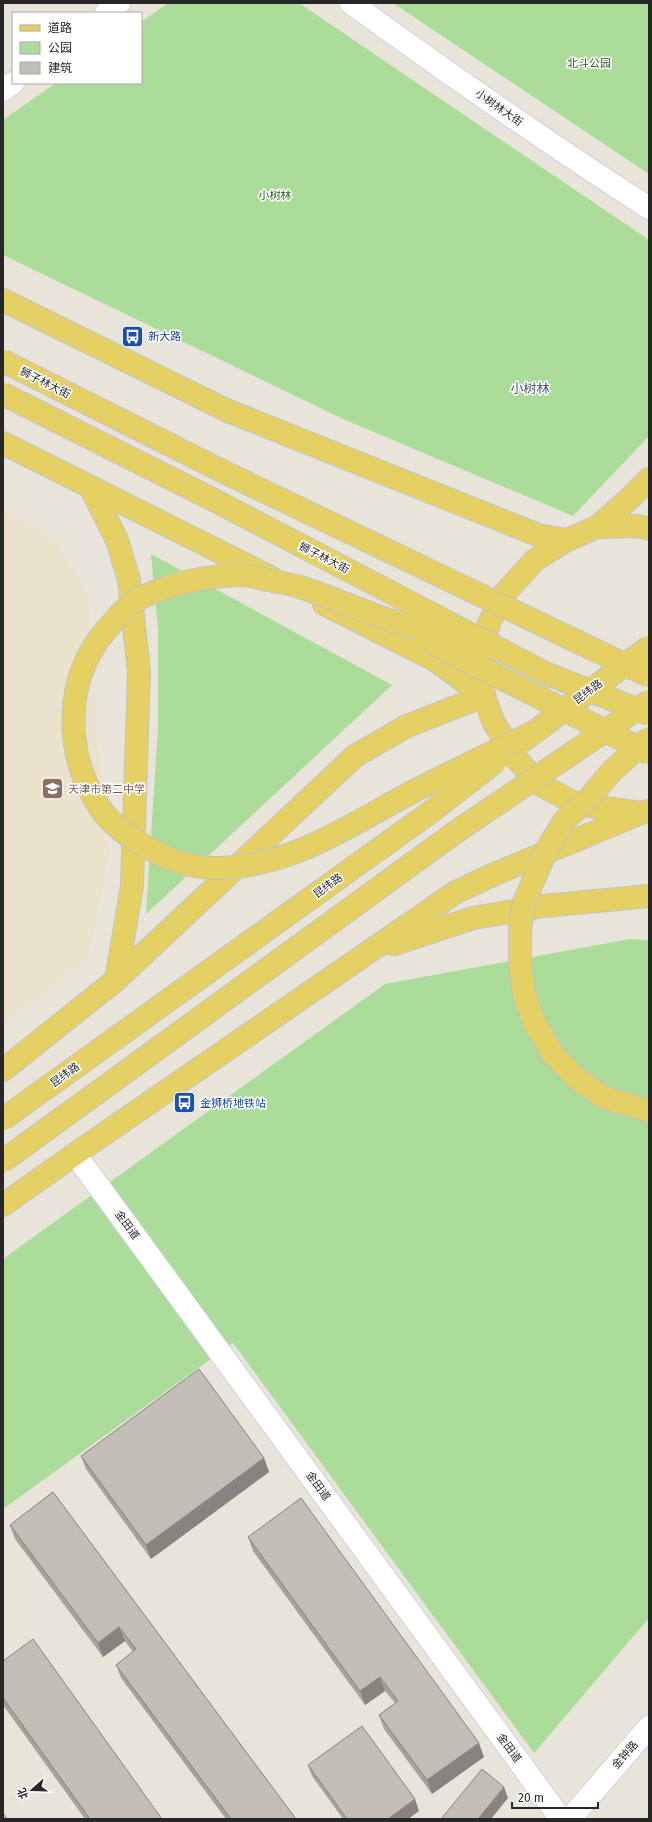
<svg xmlns="http://www.w3.org/2000/svg" width="652" height="1822" font-family="'Fira Sans','Noto Sans SC',sans-serif">
  <style>
    .education { fill: #eae2ca }
    .green { fill: #abdc9a }
    .lines { fill: none; stroke-linecap: round; stroke-linejoin: round }
    .minor-casing { stroke: #cfd1e0; stroke-width: 24 }
    .major-casing { stroke: #c3c3c3; stroke-width: 24 }
    .minor { stroke: #fff; stroke-width: 22 }
    .major { stroke: #e5d163; stroke-width: 22 }
    .major-bridge-casing { stroke: #c3c3c3; stroke-width: 24; stroke-linecap: butt }
    .major-bridge { stroke: #e5d163; stroke-width: 22 }
    .wall { fill: #a6a39d }
    .shaded-wall { fill: #878480 }
    .building { fill: #c1bdb7; stroke: #878480 }
    .labels { text-anchor: middle; dominant-baseline: central; stroke-width: 3; stroke-linejoin: round; paint-order: stroke }
    .park-label { font-size: 11px; fill: #265e1e; stroke: #fff }
    .street-label { font-size: 11px; fill: #272727; stroke: #fff }
    .transit-label { font-size: 11px; fill: #164399; stroke: #fff; text-anchor: start }
    .education-label { font-size: 11px; fill: #785e54; stroke: #fff; text-anchor: start }
    .quarter-label { font-size: 13px; fill: #4c5074; stroke: #fff }
  </style>
  <rect width="100%" height="100%" fill="#e9e4da"/>
  <!-- education -->
  <polygon class="education" points="3,509 52,538 89,596 96,727 110,851 88,958 3,1024"/>
  <!-- green -->
  <g class="green">
    <polygon points="168,3 299,3 649,240 649,436 573,516 343,419 3,255 3,120 56,83 141,83 141,22"/>
    <polygon points="393,3 649,3 649,174"/>
    <polygon points="151,554 392,685 146,914 158,727 158,630"/>
    <polygon points="630,939 649,940 649,1618 534,1753 233,1343 3,1509 3,1259 385,984"/>
  </g>
  <g class="lines">
    <defs>
      <g id="minor">
        <path d="M351,3c98,71 197,140 298,205"/>
        <polyline points="106,13 119,3"/>
        <polyline points="3,90 13,83"/>
        <polyline points="75,1154 561,1819"/>
        <polyline points="570,1819 649,1727"/>
      </g>
      <g id="major">
        <polyline points="3,300 226,410 538,535 567,540"/>
        <polyline points="3,443 270,577"/>
        <polyline points="91,488 117,540 129,580 139,672 132,886 116,980"/>
        <polyline points="597,527 638,526 649,529"/>
        <polyline points="324,604 435,660 484,696"/>
        <polyline points="641,813 576,804 539,784 513,755 493,721 484,696 481,674 482,653 489,623 503,595 535,560 567,540 597,527 629,499 649,479"/>
        <polyline points="394,944 473,918 544,906 649,896"/>
        <polyline points="3,1070 116,980 355,756 407,726 484,696"/>
        <polyline points="603,1097 649,1111"/>
        <polyline points="3,1205 75,1154 456,892 497,873 641,813 649,811"/>
      </g>
    </defs>
    <!-- minor casing -->
    <use href="#minor" class="minor-casing"/>
    <!-- major casing -->
    <use href="#major" class="major-casing"/>
    <!-- minor -->
    <use href="#minor" class="minor"/>
    <!-- major -->
    <use href="#major" class="major"/>
    <defs>
      <g id="major-bridge">
        <polyline points="3,361 226,473 649,676"/>
        <polyline points="3,394 210,498 545,673 649,714"/>
        <polyline points="426,640 649,753"/>
        <path d="M506,652c-41,-11 -83,-21 -123,-34 -28,-10 -55,-22 -83,-31 -10,-3 -21,-5 -32,-7 -9,-2 -18,-5 -27,-5 -31,0 -75,9 -102,24 -12,6 -23,19 -32,30 -44,50 -43,125 -7,179 10,15 26,27 41,36 23,14 51,25 78,24 74,-1 135,-46 199,-79 37,-19 76,-37 114,-56"/>
        <polyline points="521,742 649,647"/>
        <polyline points="603,1097 576,1078 552,1053 534,1022 524,994 520,965 520,930 523,905 547,849 564,821 590,797 613,770 649,738"/>
        <polyline points="3,1119 432,811 496,761"/>
        <polyline points="3,1161 453,834 649,701"/>
      </g>
    </defs>
    <!-- major-bridge casing -->
    <use href="#major-bridge" class="major-bridge-casing"/>
    <!-- major-bridge -->
    <use href="#major-bridge" class="major-bridge"/>
  </g>
  <!-- wall -->
  <g class="wall">
    <polygon points="81,1456 264,1458 269,1472 151,1559 86,1469"/>
    <polygon points="53,1492 296,1819 226,1819 121,1678 116,1665 133,1652 125,1641 103,1657 15,1539 10,1525"/>
    <polygon points="248,1537 484,1757 432,1794 384,1729 379,1715 395,1703 385,1691 365,1705 253,1551"/>
    <polygon points="3,1661 162,1819 85,1819 3,1705"/>
    <polygon points="308,1765 419,1811 408,1819 343,1819 312,1776"/>
  </g>
  <!-- shaded-wall -->
  <g class="shaded-wall">
    <polygon points="264,1458 269,1472 151,1559 146,1545"/>
    <polygon points="119,1627 125,1641 103,1657 98,1643"/>
    <polygon points="380,1677 385,1691 365,1705 360,1691"/>
    <polygon points="479,1743 484,1757 432,1794 427,1780"/>
    <polygon points="504,1787 508,1798 491,1819 478,1819"/>
    <polygon points="415,1799 419,1811 408,1819 388,1819"/>
  </g>
  <!-- building -->
  <g class="building">
    <polygon points="199,1369 264,1458 146,1545 81,1456"/>
    <polygon points="53,1492 296,1819 231,1819 116,1665 136,1649 119,1627 98,1643 10,1525"/>
    <polygon points="301,1498 479,1743 427,1780 379,1715 398,1701 380,1677 360,1691 248,1537"/>
    <polygon points="33,1639 162,1819 90,1819 3,1698 3,1661"/>
    <polygon points="362,1726 415,1799 388,1819 347,1819 308,1765"/>
    <polygon points="482,1769 504,1787 478,1819 441,1819"/>
    <polygon points="3,1813 7,1819 3,1819"/>
  </g>
  <!-- icons -->
  <defs>
    <symbol id="bus-square" viewBox="-11 -11 22 22"><rect x="-9" y="-9" width="18" height="18" rx="4" fill="#1a4fb4" stroke="#fff"/><path d="M-5-6H5V4H4V6H2V4H-2V6H-4V4H-5ZM-3.5-4V0h7V-4ZM-3.5 1.2v1.5H-2V1.2ZM2 1.2v1.5H3.5V1.2Z" fill="#fff"/></symbol>
    <symbol id="school-square" viewBox="-11 -11 22 22"><rect x="-9" y="-9" width="18" height="18" rx="4" fill="#8d6e63" stroke="#fff"/><path d="M0-5L7-2L0 1L-7-2ZM-4 1L0 2.5L4 1V4Q0 6-4 4Z" fill="#fff"/></symbol>
  </defs>
  <g fill-rule="evenodd">
    <use href="#bus-square" x="120" y="324" width="25" height="25"/>
    <use href="#school-square" x="40" y="776" width="25" height="25"/>
    <use href="#bus-square" x="172" y="1090" width="25" height="25"/>
  </g>
  <g class="labels">
    <!-- park labels -->
    <g class="park-label">
      <text x="589" y="63">北斗公园</text>
      <text x="275" y="195">小树林</text>
    </g>
    <!-- street labels -->
    <g class="street-label">
      <text transform="translate(499 108) rotate(35)">小树林大街</text>
      <text transform="translate(45 383) rotate(27)">狮子林大街</text>
      <text transform="translate(324 558) rotate(27)">狮子林大街</text>
      <text transform="translate(588 692) rotate(-36)">昆纬路</text>
      <text transform="translate(328 886) rotate(-36)">昆纬路</text>
      <text transform="translate(65 1075) rotate(-36)">昆纬路</text>
      <text transform="translate(127 1225) rotate(54)">金田道</text>
      <text transform="translate(318 1486) rotate(54)">金田道</text>
      <text transform="translate(509 1748) rotate(54)">金田道</text>
      <text transform="translate(625 1755) rotate(-49)">金钟路</text>
    </g>
    <!-- transit labels -->
    <g class="transit-label">
      <text x="148" y="336">新大路</text>
      <text x="200" y="1103">金狮桥地铁站</text>
    </g>
    <!-- education labels -->
    <g class="education-label">
      <text x="68" y="789">天津市第二中学</text>
    </g>
    <!-- quarter labels -->
    <g class="quarter-label">
      <text x="530" y="388">小树林</text>
    </g>
  </g>
  <!-- border -->
  <rect width="652" height="1822" fill="none" stroke="#272727" stroke-width="8"/>
  <!-- legend -->
  <rect x="12" y="12" width="130" height="72" fill="#ffffff" stroke="#a9a9a9"/>
  <rect x="20" y="25" width="20" height="6" fill="#e5d163" stroke="#a9a9a9"/>
  <text x="48" y="32" font-size="12" fill="#272727">道路</text>
  <rect x="20" y="42" width="20" height="12" fill="#abdc9a" stroke="#a9a9a9"/>
  <text x="48" y="52" font-size="12" fill="#272727">公园</text>
  <rect x="20" y="62" width="20" height="12" fill="#c1bdb7" stroke="#a9a9a9"/>
  <text x="48" y="72" font-size="12" fill="#272727">建筑</text>
  <!-- north arrow -->
  <g transform="translate(32 1790) rotate(250)" stroke="#ffffff" stroke-width="3" paint-order="stroke">
  <path d="M0-3L7 15L0 10L-7 15Z" fill="#272727"/>
  <text y="-6" font-size="11" font-weight="bold" text-anchor="middle" fill="#272727">北</text>
  </g>
  <!-- scale -->
  <path d="M512 1802v6h86v-6" fill="none" stroke="#272727" stroke-width="2"/>
  <text x="518" y="1802" font-size="12" fill="#272727" stroke="#ffffff" stroke-width="3" paint-order="stroke">20 m</text>
</svg>
